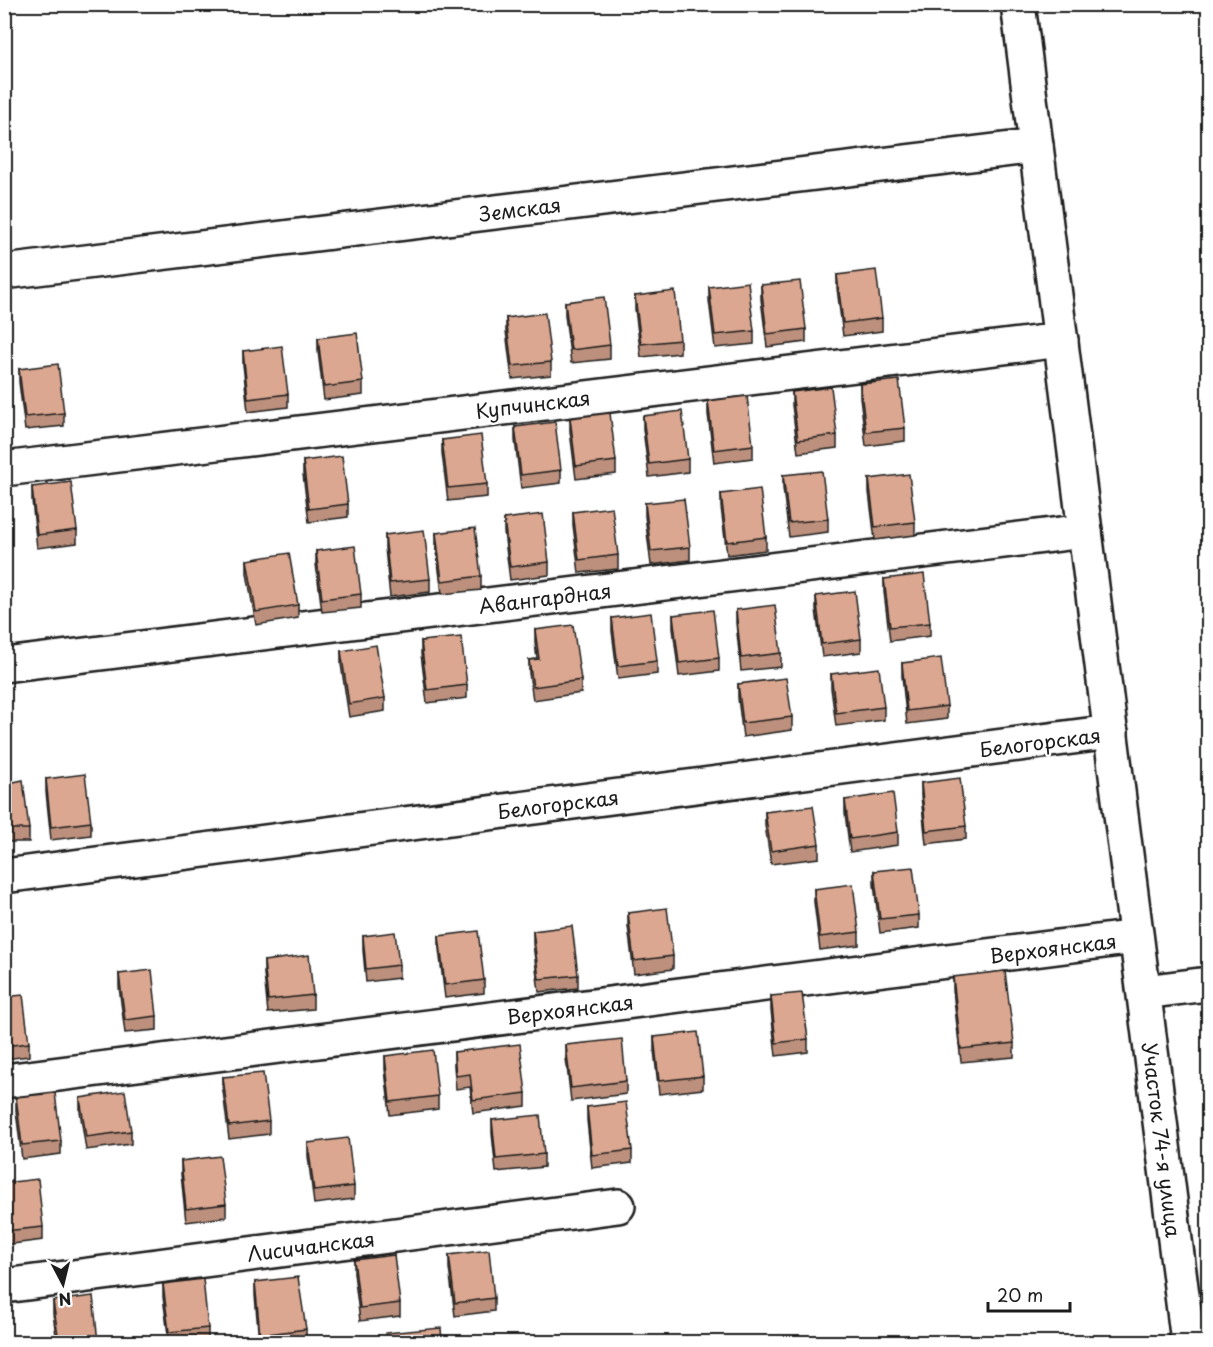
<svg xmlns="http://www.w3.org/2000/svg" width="1213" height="1347" font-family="'Playpen Sans',sans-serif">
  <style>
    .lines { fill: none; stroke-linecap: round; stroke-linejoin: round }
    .minor-casing { stroke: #1c1c1c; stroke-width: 38 }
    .minor { stroke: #fff; stroke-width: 33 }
    .wall { fill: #bc907c; stroke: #1c1c1c; stroke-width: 1.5 }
    .building { fill: #dba790; stroke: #1c1c1c; stroke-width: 1.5 }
    .labels { text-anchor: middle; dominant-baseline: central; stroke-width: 4.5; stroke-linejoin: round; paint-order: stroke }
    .street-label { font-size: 20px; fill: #1c1c1c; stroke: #fff }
  </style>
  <rect width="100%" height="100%" fill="#fff"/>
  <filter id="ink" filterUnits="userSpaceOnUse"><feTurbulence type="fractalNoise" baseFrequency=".0167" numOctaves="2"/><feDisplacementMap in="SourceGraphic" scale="12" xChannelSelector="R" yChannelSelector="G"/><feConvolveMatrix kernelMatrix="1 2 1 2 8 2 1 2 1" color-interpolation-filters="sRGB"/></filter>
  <g filter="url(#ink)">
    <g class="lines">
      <defs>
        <g id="minor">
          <polyline points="1018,4 1188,1342"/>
          <polyline points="4,272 1036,146"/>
          <polyline points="4,469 1061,340"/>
          <polyline points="4,665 1085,531"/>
          <polyline points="4,876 1111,732"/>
          <polyline points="1144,992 1208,984"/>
          <polyline points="4,1081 1136,937"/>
          <polyline points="4,1286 618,1206"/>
        </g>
      </defs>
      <!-- minor casing -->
      <use href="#minor" class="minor-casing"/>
      <!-- minor -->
      <use href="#minor" class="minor"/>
    </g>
    <!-- wall -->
    <g class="wall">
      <polygon points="837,275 882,318 882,331 843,336 837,288"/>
      <polygon points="761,285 806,329 806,342 767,347 761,299"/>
      <polygon points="709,287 754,331 754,344 715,348 709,300"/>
      <polygon points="635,296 680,340 680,353 641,357 635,309"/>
      <polygon points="565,302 610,345 610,359 571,363 565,315"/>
      <polygon points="506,318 551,362 551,375 512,379 506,331"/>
      <polygon points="318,338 363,382 363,395 324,400 318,351"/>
      <polygon points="243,351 288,394 288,407 248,412 243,364"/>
      <polygon points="19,369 64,413 64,426 25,430 19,382"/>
      <polygon points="860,384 905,428 905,441 866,446 860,397"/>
      <polygon points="792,392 837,435 837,448 798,453 792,405"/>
      <polygon points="708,401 753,445 753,458 714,463 708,414"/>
      <polygon points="643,416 688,459 688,472 649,477 643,429"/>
      <polygon points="570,418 616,461 616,474 576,479 570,431"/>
      <polygon points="515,427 561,470 561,483 521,488 515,440"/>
      <polygon points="442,440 487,484 487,497 448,501 442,453"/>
      <polygon points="303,461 348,504 348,517 309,522 303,474"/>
      <polygon points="783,475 828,519 828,532 789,537 783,488"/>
      <polygon points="869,479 915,522 915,535 875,540 869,492"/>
      <polygon points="32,487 77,530 77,543 37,548 32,500"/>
      <polygon points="721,494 766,537 766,550 727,555 721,507"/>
      <polygon points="645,503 690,547 690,560 651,565 645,516"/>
      <polygon points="573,512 618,555 618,569 579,573 573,525"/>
      <polygon points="504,519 549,562 549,575 510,580 504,532"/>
      <polygon points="436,533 481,576 481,590 442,594 436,546"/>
      <polygon points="385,535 430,579 430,592 390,597 385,548"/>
      <polygon points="316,551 361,594 361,608 322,612 316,564"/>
      <polygon points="247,560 298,605 298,618 256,625 247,573"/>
      <polygon points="884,579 930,623 930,636 890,641 884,592"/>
      <polygon points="816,596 861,639 861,652 822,657 816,609"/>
      <polygon points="736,610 781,653 781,667 741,671 736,623"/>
      <polygon points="673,615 719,658 719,671 679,676 673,628"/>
      <polygon points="612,618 657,661 657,674 618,679 612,631"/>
      <polygon points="535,630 581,680 581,693 533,700 529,673 529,660 537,659 535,643"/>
      <polygon points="421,641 467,685 467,698 427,703 421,654"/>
      <polygon points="341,651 385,698 385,711 349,717 341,664"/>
      <polygon points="902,663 947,706 947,719 907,724 902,676"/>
      <polygon points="831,674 884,707 884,720 836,726 831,688"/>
      <polygon points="738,684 792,717 792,730 743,737 738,698"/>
      <polygon points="46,779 91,822 91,835 51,840 46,792"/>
      <polygon points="921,783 966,826 966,839 926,844 921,796"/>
      <polygon points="4,784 29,829 29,842 4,842"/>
      <polygon points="845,800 898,832 898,845 850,852 845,813"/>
      <polygon points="765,812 819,844 819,858 771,864 765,825"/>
      <polygon points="874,871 919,915 919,928 880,933 874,884"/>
      <polygon points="814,889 859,932 859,945 820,950 814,902"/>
      <polygon points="628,913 673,956 673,969 634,974 628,926"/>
      <polygon points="533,931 578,975 578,988 539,992 533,944"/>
      <polygon points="363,936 399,965 399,978 366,982 363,950"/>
      <polygon points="439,936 484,980 484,993 445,998 439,949"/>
      <polygon points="264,961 313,995 313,1009 268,1013 264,974"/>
      <polygon points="119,974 157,1016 157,1030 125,1033 119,987"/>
      <polygon points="953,977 1014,1043 1014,1057 961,1062 953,990"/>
      <polygon points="771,996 808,1039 808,1052 776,1056 771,1010"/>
      <polygon points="4,997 29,1043 29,1056 4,1059"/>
      <polygon points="654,1037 703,1076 703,1089 659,1094 654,1050"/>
      <polygon points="566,1045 626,1081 626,1094 571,1101 566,1058"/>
      <polygon points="454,1052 526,1093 526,1106 473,1113 470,1087 456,1089 454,1066"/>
      <polygon points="385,1056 438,1096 438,1109 390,1115 385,1069"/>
      <polygon points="223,1077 269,1121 269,1134 229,1139 223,1091"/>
      <polygon points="16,1097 61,1141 61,1154 22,1159 16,1111"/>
      <polygon points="80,1098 131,1131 131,1144 86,1150 80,1111"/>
      <polygon points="587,1107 632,1150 632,1163 592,1168 587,1120"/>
      <polygon points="492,1120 544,1154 544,1167 496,1172 492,1133"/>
      <polygon points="308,1143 354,1186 354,1199 314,1204 308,1156"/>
      <polygon points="181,1161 226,1204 226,1217 186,1222 181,1174"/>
      <polygon points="4,1183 43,1227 43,1240 5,1245"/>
      <polygon points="449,1255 494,1298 494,1311 455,1316 449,1268"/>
      <polygon points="354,1260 400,1303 400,1316 360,1321 354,1273"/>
      <polygon points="255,1282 306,1329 306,1342 259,1342 255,1295"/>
      <polygon points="163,1284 208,1328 208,1341 193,1342 169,1342 163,1297"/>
      <polygon points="53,1301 98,1342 57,1342 53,1314"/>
    </g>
    <!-- building -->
    <g class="building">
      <polygon points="876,270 882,318 843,323 837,275"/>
      <polygon points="800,281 806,329 767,334 761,285"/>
      <polygon points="748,282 754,331 715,335 709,287"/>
      <polygon points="675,291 680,340 641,344 635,296"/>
      <polygon points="604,297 610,345 571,350 565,302"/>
      <polygon points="545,313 551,362 512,366 506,318"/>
      <polygon points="357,333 363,382 324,387 318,338"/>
      <polygon points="282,346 288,394 248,399 243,351"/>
      <polygon points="58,364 64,413 25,417 19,369"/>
      <polygon points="899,380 905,428 866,432 860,384"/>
      <polygon points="831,387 837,435 798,440 792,392"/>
      <polygon points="747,396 753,445 714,450 708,401"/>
      <polygon points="682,411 688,459 649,464 643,416"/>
      <polygon points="610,413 616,461 576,466 570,418"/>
      <polygon points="555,422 561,470 521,475 515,427"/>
      <polygon points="481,435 487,484 448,488 442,440"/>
      <polygon points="342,456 348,504 309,509 303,461"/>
      <polygon points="822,471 828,519 789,523 783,475"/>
      <polygon points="909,474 915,522 875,527 869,479"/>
      <polygon points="71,482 77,530 37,535 32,487"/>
      <polygon points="760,489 766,537 727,542 721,494"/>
      <polygon points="684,499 690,547 651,551 645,503"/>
      <polygon points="612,507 618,555 579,560 573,512"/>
      <polygon points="543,514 549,562 510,567 504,519"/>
      <polygon points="475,528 481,576 442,581 436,533"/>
      <polygon points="424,530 430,579 390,583 385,535"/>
      <polygon points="355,546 361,594 322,599 316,551"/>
      <polygon points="289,553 298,605 256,612 247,560"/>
      <polygon points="924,574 930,623 890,627 884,579"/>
      <polygon points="855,591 861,639 822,644 816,596"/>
      <polygon points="775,605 781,653 741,658 736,610"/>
      <polygon points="713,610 719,658 679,663 673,615"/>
      <polygon points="651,613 657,661 618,666 612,618"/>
      <polygon points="573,625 581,680 533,687 529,660 539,659 535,630"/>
      <polygon points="461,637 467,685 427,690 421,641"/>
      <polygon points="376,645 385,698 349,704 341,651"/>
      <polygon points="941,658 947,706 907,711 902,663"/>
      <polygon points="879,668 884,707 836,713 831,674"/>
      <polygon points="786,678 792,717 743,723 738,684"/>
      <polygon points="85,774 91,822 51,827 46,779"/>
      <polygon points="960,778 966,826 926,831 921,783"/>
      <polygon points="23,780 29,829 4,829 4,784"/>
      <polygon points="893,793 898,832 850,839 845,800"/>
      <polygon points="813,806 819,844 771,851 765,812"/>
      <polygon points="913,867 919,915 880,919 874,871"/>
      <polygon points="853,884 859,932 820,937 814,889"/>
      <polygon points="667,908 673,956 634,961 628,913"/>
      <polygon points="572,926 578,975 539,979 533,931"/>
      <polygon points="478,931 484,980 445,985 439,936"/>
      <polygon points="395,932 399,965 366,969 363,936"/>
      <polygon points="309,955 313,995 268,1000 264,961"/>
      <polygon points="152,970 157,1016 125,1020 119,974"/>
      <polygon points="1005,971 1014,1043 961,1049 953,977"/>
      <polygon points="802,993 808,1039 776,1043 771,996"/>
      <polygon points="23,995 29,1043 4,1046 4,997"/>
      <polygon points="698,1032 703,1076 659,1081 654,1037"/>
      <polygon points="622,1039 626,1081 571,1088 566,1045"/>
      <polygon points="520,1044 526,1093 473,1100 470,1074 456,1076 454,1052"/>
      <polygon points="433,1050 438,1096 390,1102 385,1056"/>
      <polygon points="263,1073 269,1121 229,1126 223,1077"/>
      <polygon points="125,1091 131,1131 86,1137 80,1098"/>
      <polygon points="55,1093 61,1141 22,1145 16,1097"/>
      <polygon points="626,1102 632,1150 592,1155 587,1107"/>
      <polygon points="540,1115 544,1154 496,1159 492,1120"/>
      <polygon points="348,1138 354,1186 314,1191 308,1143"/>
      <polygon points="220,1156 226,1204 186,1209 181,1161"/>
      <polygon points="38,1179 43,1227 5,1231 4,1183"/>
      <polygon points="489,1250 494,1298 455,1303 449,1255"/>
      <polygon points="394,1255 400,1303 360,1308 354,1260"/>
      <polygon points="298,1277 306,1329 260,1335 255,1282"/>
      <polygon points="203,1279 208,1328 169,1332 163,1284"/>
      <polygon points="93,1296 98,1342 59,1342 53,1301"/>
      <polygon points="441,1328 442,1342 387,1342 386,1333"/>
    </g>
  </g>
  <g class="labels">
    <!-- street labels -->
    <g class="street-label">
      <text transform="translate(520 209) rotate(-7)">Земская</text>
      <text transform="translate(533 404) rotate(-7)">Купчинская</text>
      <text transform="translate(545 598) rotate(-7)">Авангардная</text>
      <text transform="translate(1040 742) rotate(-7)">Белогорская</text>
      <text transform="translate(558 804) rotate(-7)">Белогорская</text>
      <text transform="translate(1053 948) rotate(-7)">Верхоянская</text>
      <text transform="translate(570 1009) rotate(-7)">Верхоянская</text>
      <text transform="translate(1162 1140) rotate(83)">Участок 74-я улица</text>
      <text transform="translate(311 1246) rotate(-7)">Лисичанская</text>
    </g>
  </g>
  <!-- margin -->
  <rect width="1213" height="1347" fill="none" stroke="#fff" stroke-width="24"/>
  <rect x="12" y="12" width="1189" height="1323" fill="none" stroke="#1c1c1c" stroke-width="2" filter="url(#ink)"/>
  <!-- north arrow -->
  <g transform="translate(63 1284) rotate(173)" stroke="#ffffff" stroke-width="4.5" paint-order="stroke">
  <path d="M0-4.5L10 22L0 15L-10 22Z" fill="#1c1c1c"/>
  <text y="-9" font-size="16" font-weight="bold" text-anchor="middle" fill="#1c1c1c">N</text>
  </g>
  <!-- scale -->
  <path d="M988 1302v9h82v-9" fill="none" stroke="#1c1c1c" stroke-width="3"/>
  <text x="997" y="1302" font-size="18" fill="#1c1c1c" stroke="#ffffff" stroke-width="4.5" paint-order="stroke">20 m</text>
</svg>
